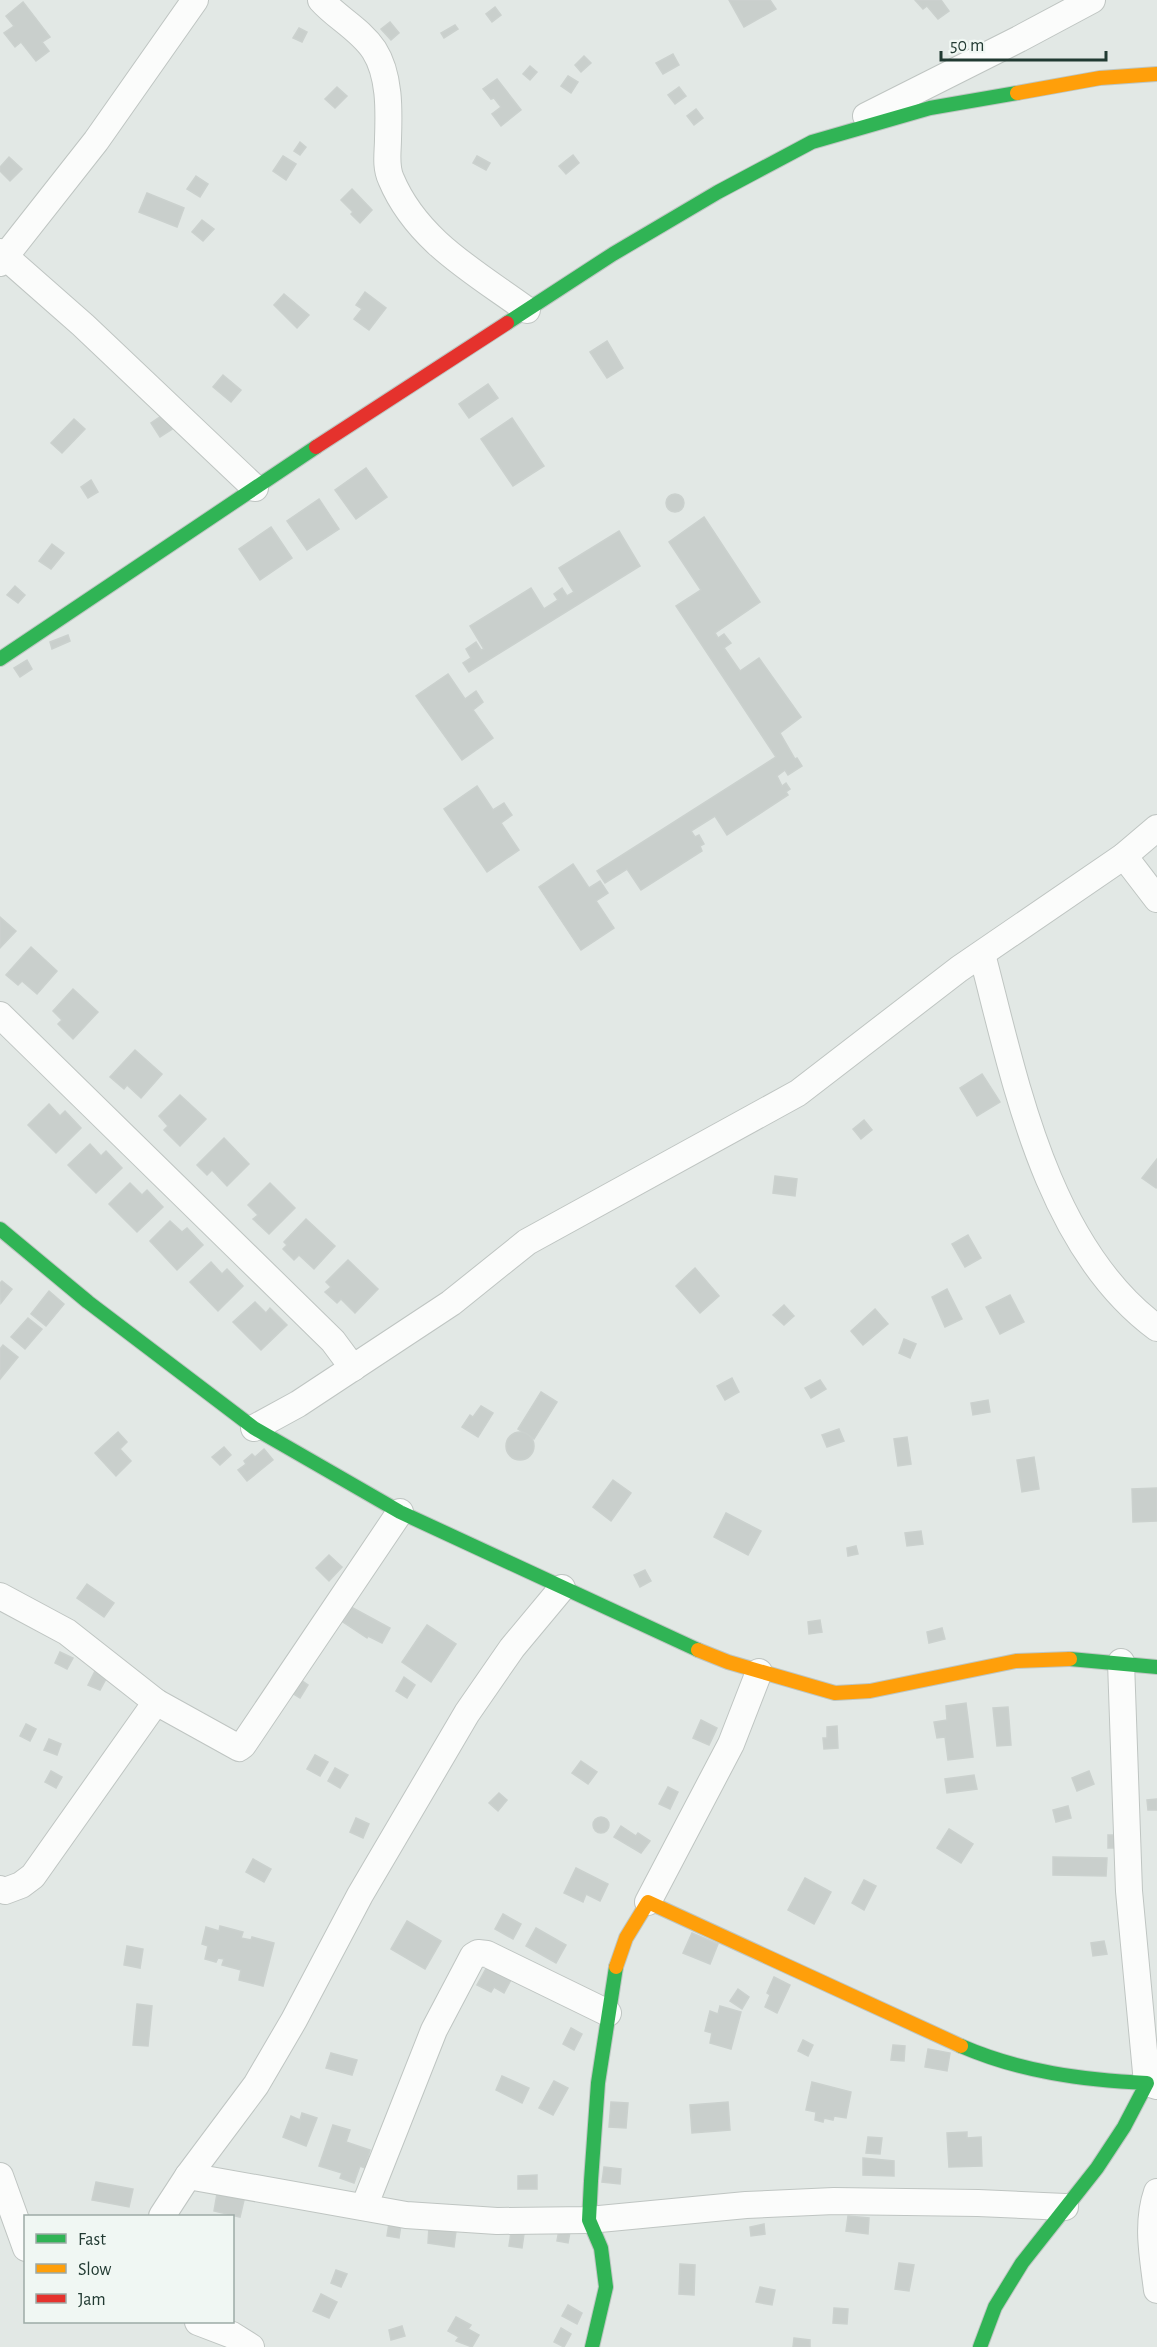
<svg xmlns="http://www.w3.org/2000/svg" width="1157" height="2347" font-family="'Alegreya Sans',sans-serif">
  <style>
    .building { fill: #c9cfcc; stroke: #cbd1ce; stroke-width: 1.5 }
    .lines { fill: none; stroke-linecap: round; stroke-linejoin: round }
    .street-casing { stroke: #bfc5c2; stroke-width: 28 }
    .fast-casing { stroke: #bec6c2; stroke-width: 16 }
    .slow-casing { stroke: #bec6c2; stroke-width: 16 }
    .jam-casing { stroke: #bec6c2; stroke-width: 16 }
    .street { stroke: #fbfcfb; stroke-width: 26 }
    .fast { stroke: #30b455; stroke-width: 14 }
    .slow { stroke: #ff9f0a; stroke-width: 14 }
    .jam { stroke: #e5322d; stroke-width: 14 }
  </style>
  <rect width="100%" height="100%" fill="#e2e8e5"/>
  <!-- building -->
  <g class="building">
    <polygon points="729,0 770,0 776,9 744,27"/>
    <polygon points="915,0 941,0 949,11 938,19 927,6 923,9"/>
    <polygon points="23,2 50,37 42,42 49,51 36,61 21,42 15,47 4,33 14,26 6,16"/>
    <polygon points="495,7 501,15 492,22 486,14"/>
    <polygon points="390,22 399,33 391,40 381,29"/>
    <polygon points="455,25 458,29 444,38 441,33"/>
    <polygon points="299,28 307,32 302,42 293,38"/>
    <polygon points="673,54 679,65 663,74 656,63"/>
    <polygon points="584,56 591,63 581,72 575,65"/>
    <polygon points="530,66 537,72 530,80 523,74"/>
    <polygon points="568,76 578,82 571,93 561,86"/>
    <polygon points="497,79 521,110 501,126 492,114 501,107 494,98 491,99 483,89"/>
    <polygon points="337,87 347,96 335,108 325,99"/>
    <polygon points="679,87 686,96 675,104 668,95"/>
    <polygon points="696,109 703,118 694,125 687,116"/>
    <polygon points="300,142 306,147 300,155 294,151"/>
    <polygon points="573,155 579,163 566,174 559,166"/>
    <polygon points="283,156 296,164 286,180 273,171"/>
    <polygon points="477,156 490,163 486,170 473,163"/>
    <polygon points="9,157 22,169 10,181 0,171 0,167"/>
    <polygon points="196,176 208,184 200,197 187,189"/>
    <polygon points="352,189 372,210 360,223 351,214 353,212 341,200"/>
    <polygon points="147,193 184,208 177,227 139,212"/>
    <polygon points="202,220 214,229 203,241 192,232"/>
    <polygon points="365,292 386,308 369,330 354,319 362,309 356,305"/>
    <polygon points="284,294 309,315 297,328 274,305"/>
    <polygon points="607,341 623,368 607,378 590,352"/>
    <polygon points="223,375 241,390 231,402 213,387"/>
    <polygon points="488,384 498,398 469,418 459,404"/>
    <polygon points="167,412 177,426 160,437 151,423"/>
    <polygon points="512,418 544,466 513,486 481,439"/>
    <polygon points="74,419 85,429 62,453 51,443"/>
    <polygon points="366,468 387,497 356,519 335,490"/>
    <polygon points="91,480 98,492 88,498 81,487"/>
    <circle cx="675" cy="503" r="9"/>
    <polygon points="319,499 339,529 307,550 287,521"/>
    <polygon points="704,517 760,602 715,633 718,638 724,634 731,643 724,648 740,671 759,658 801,717 780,733 795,759 797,758 802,766 788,775 785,770 777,776 782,786 786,783 790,789 786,792 788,795 727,835 715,816 691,831 695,837 699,835 704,844 700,846 702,851 641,890 627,869 605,883 597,871 776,757 676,606 701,590 669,542"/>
    <polygon points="271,527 292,558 260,580 239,549"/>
    <polygon points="619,531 640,566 469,672 463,663 471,658 466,649 476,642 481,650 484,649 470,626 531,588 544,609 558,600 554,594 562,588 567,596 574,592 559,568"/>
    <polygon points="52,544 64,553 51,569 39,561"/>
    <polygon points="15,586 25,595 18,603 7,595"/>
    <polygon points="68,635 70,641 52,649 50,642"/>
    <polygon points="27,660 32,669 20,677 14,668"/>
    <polygon points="448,674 465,699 476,691 483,702 473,710 493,738 462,760 416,696"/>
    <polygon points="477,786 493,810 504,803 512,815 501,823 519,850 487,872 444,809"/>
    <polygon points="573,864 589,888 600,881 608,893 596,901 614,928 581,950 539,887"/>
    <polygon points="0,917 16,931 0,948"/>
    <polygon points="31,947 57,971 37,994 22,981 18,985 6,975"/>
    <polygon points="73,989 98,1012 73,1039 58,1024 62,1020 53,1011"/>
    <polygon points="135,1050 162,1074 141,1098 127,1085 124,1089 110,1077"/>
    <polygon points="982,1074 1000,1102 977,1116 960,1088"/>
    <polygon points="180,1095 206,1119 180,1146 164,1130 168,1126 159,1116"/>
    <polygon points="49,1104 60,1116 65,1111 81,1128 56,1153 28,1125"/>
    <polygon points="864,1120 872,1130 861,1139 853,1129"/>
    <polygon points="224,1138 249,1164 227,1186 212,1170 207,1175 197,1165"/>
    <polygon points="90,1144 101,1156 106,1151 122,1168 96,1193 68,1165"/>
    <polygon points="1157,1159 1157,1186 1156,1188 1142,1178"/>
    <polygon points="775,1176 797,1179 795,1196 773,1193"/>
    <polygon points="130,1183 142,1195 147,1190 163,1207 137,1232 109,1204"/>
    <polygon points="270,1183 295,1208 269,1234 253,1219 258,1215 248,1205"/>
    <polygon points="306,1219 335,1246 314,1269 299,1255 294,1260 283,1249 287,1245 284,1242"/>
    <polygon points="170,1221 182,1232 187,1228 203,1245 177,1270 150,1241"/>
    <polygon points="968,1235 981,1258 965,1267 952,1244"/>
    <polygon points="348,1260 378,1289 355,1313 341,1299 337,1303 325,1292 331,1287 326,1282"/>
    <polygon points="211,1262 222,1274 227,1269 243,1286 218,1311 190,1282"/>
    <polygon points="695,1268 719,1296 700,1313 676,1286"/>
    <polygon points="2,1281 12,1289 1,1303 0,1283"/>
    <polygon points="947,1289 962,1319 945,1327 932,1297"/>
    <polygon points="49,1291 64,1304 46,1326 31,1314"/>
    <polygon points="1010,1295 1024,1322 1000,1334 986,1307"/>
    <polygon points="255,1302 266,1313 270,1308 287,1325 261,1350 233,1322"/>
    <polygon points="784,1305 794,1316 784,1325 773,1315"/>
    <polygon points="875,1309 888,1324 863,1345 851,1331"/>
    <polygon points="28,1318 42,1329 25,1349 11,1337"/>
    <polygon points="904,1339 916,1344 910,1358 899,1353"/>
    <polygon points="3,1345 18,1357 0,1379 0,1349"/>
    <polygon points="732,1378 739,1392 725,1400 717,1386"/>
    <polygon points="820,1380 826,1389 811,1398 805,1388"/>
    <polygon points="541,1392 557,1402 534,1439 518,1429"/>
    <polygon points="988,1400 990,1412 973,1415 971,1403"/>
    <polygon points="481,1406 493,1413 478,1437 462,1427 470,1415 473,1417"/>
    <polygon points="839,1429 844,1441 827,1447 822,1435"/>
    <polygon points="118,1432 127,1442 120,1449 131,1461 116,1476 95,1453"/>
    <circle cx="520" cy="1446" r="14"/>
    <polygon points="907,1437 911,1464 898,1466 894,1439"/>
    <polygon points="224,1447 231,1455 220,1465 212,1457"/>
    <polygon points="264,1449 273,1460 247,1481 238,1470 246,1464 244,1461 252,1454 255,1457"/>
    <polygon points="1034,1457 1039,1489 1022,1492 1017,1460"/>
    <polygon points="613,1480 631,1493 611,1521 593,1507"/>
    <polygon points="1157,1488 1157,1521 1133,1522 1132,1489"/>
    <polygon points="726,1513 761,1531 748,1555 714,1537"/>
    <polygon points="921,1531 923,1544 907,1546 905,1533"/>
    <polygon points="856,1546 858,1554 848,1556 847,1548"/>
    <polygon points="329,1555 342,1567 329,1581 316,1568"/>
    <polygon points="645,1570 651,1581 640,1587 634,1575"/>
    <polygon points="87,1584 114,1603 104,1617 77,1598"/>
    <polygon points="351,1607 390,1628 382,1643 368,1636 367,1638 343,1622"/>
    <polygon points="820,1620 822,1632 809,1634 808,1622"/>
    <polygon points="427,1625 456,1644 431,1682 402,1662"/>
    <polygon points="942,1628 945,1639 929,1643 927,1632"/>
    <polygon points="60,1652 73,1658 67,1669 55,1663"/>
    <polygon points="95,1671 107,1677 100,1690 88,1685"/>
    <polygon points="404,1677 415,1685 407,1698 396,1691"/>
    <polygon points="301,1680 308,1685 300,1698 292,1693"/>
    <polygon points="966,1703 973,1757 948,1760 945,1737 937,1738 934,1722 947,1720 946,1706"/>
    <polygon points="1008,1707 1011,1745 997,1746 993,1708"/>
    <polygon points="701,1720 717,1728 709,1745 693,1738"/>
    <polygon points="26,1724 36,1729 30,1741 20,1736"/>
    <polygon points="837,1726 838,1748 824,1749 823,1738 827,1738 827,1727"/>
    <polygon points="49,1739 61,1744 57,1755 44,1750"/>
    <polygon points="315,1755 328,1762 320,1776 307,1769"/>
    <polygon points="581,1761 597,1772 588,1784 572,1773"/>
    <polygon points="335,1768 348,1775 340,1788 328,1781"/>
    <polygon points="51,1771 62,1777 56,1788 45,1782"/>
    <polygon points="1089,1771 1094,1784 1077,1791 1072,1778"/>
    <polygon points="974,1775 977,1789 947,1793 945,1779"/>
    <polygon points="668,1787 678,1792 670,1809 659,1804"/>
    <polygon points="499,1793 507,1800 498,1811 489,1803"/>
    <polygon points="1157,1799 1157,1810 1148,1810 1147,1800"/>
    <polygon points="1068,1806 1071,1818 1056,1822 1053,1810"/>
    <circle cx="601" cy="1825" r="8"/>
    <polygon points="356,1818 369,1824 363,1838 350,1832"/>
    <polygon points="621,1826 636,1836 638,1833 650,1841 641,1853 614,1837"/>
    <polygon points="949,1829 973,1844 961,1863 937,1848"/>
    <rect x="1108" y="1835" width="12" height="13"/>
    <polygon points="1053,1857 1107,1858 1106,1876 1053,1875"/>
    <polygon points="253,1859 271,1869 264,1882 246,1872"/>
    <polygon points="576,1868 608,1884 600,1901 586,1894 583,1902 564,1893"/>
    <polygon points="805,1878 831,1892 814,1924 788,1910"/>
    <polygon points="864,1880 876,1886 864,1910 852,1903"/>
    <polygon points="503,1914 521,1924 513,1939 495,1929"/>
    <polygon points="407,1921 441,1941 425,1969 391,1949"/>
    <polygon points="220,1926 243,1932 241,1938 251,1940 252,1937 274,1943 263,1986 239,1980 241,1970 222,1965 224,1959 218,1958 216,1962 205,1959 208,1946 202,1944 206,1927 219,1931"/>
    <polygon points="536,1928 566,1945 556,1963 526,1946"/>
    <polygon points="692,1933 718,1944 710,1964 683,1953"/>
    <polygon points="1104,1941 1107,1954 1093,1956 1091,1943"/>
    <polygon points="127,1946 143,1949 140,1968 124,1965"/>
    <polygon points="488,1965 512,1978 504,1993 494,1987 491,1992 477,1985"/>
    <polygon points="774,1977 790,1985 777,2013 765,2007 770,1995 767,1993"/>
    <polygon points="738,1989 749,1997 742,2009 730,2001"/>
    <polygon points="137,2004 152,2006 148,2046 133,2045"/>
    <polygon points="720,2006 741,2012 731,2049 710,2043 712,2033 705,2031 710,2011 718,2014"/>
    <polygon points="571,2028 582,2034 574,2050 563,2044"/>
    <polygon points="803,2040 813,2045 808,2056 798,2051"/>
    <polygon points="893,2045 905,2046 904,2061 891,2060"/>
    <polygon points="928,2049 950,2053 947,2071 925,2067"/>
    <polygon points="331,2053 357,2060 352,2075 326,2068"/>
    <polygon points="502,2076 529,2088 522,2103 496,2090"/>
    <polygon points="554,2081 568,2088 553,2115 539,2108"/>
    <polygon points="812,2082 851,2092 846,2118 834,2116 833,2120 824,2118 823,2122 815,2120 816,2112 806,2110"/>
    <polygon points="611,2102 628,2103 626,2128 609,2127"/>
    <polygon points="728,2102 730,2130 692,2133 690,2105"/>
    <polygon points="302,2113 317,2118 306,2146 283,2137 291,2116 300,2120"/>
    <polygon points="333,2125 350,2130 346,2142 370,2150 365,2168 360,2166 354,2183 340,2178 342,2173 319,2166"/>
    <polygon points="967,2132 967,2138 981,2137 982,2166 949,2167 947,2133"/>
    <polygon points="868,2137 882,2138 880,2154 866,2153"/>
    <polygon points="863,2158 894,2161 894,2176 863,2175"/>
    <polygon points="604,2167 621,2169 620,2184 602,2182"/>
    <polygon points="537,2175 537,2189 518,2189 518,2176"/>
    <polygon points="96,2182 133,2189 129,2207 92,2200"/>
    <polygon points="217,2194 244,2200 240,2217 214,2211"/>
    <polygon points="848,2216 869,2218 868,2234 846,2231"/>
    <polygon points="389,2223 401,2225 399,2238 387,2236"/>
    <polygon points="764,2224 765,2234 751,2236 750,2227"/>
    <polygon points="429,2227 456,2231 454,2247 428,2243"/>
    <polygon points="559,2230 570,2232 568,2243 557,2241"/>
    <polygon points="511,2232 524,2234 522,2248 509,2246"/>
    <polygon points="899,2263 914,2265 909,2291 895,2289"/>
    <polygon points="680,2264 695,2265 694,2295 679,2294"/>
    <polygon points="336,2270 347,2274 341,2287 331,2283"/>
    <polygon points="760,2287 775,2290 772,2305 756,2302"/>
    <polygon points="321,2294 337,2302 329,2318 313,2311"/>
    <polygon points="568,2305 582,2313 577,2324 562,2316"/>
    <polygon points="834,2308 848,2309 847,2324 833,2323"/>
    <polygon points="456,2317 471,2325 468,2329 479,2335 472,2347 456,2341 459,2337 448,2331"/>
    <polygon points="402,2326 405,2336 391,2340 389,2330"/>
    <polygon points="561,2328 571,2334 564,2347 554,2342"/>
    <polygon points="794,2338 810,2340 810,2347 793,2347"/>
  </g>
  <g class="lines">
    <defs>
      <g id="street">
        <path d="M321,0c16,18 39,29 53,50 16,25 15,60 14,89 0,13 -3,27 3,40 26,62 84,93 136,131"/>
        <polyline points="866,116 1019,39 1092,0"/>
        <polyline points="0,252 83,325 255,488"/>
        <polyline points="0,263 96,141 195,0"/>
        <polyline points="1124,856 1157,899"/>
        <path d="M982,954c33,126 64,292 175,374"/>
        <polyline points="0,1015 333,1341 353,1368"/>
        <polyline points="254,1428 298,1404 451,1303 527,1242 798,1093 959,969 1124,856 1157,828"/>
        <polyline points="0,1596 67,1632 156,1702 239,1748 243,1745 400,1512"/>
        <polyline points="1121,1662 1129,1891 1147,2083 1157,2086"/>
        <polyline points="0,1889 5,1891 21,1885 33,1876 156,1702"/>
        <polyline points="648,1902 731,1744 759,1672"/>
        <polyline points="0,2176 26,2248"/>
        <polyline points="188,2176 406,2215 497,2221 589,2220 746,2205 834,2201 978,2203 1065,2207"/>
        <path d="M1157,2192c-11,32 -4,65 0,98"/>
        <polyline points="364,2207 434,2030 473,1956 478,1953 487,1954 608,2013"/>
        <polyline points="162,2216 188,2176 256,2085 294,2020 360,1895 467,1713 512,1648 562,1588"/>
        <polyline points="198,2322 232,2335 251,2347"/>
      </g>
      <g id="fast">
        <polyline points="507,323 613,254 718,192 812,142 930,108 1017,93"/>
        <polyline points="0,659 316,447"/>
        <polyline points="0,1229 88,1302 254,1428 400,1512 698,1650"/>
        <polyline points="1070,1659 1157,1667"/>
        <path d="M961,2046c60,26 122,34 186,37l-23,44 -27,41 -75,95 -27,44 -15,40"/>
        <polyline points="592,2347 606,2287 601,2248 589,2220 591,2181 598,2083 616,1967"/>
      </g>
      <g id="slow">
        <polyline points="1017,93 1100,78 1157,74"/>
        <polyline points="698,1650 728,1662 835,1693 870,1691 1016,1661 1070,1659"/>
        <polyline points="616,1967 626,1938 648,1902 961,2046"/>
      </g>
      <polyline id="jam" points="316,447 507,323"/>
    </defs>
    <!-- street casing -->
    <use href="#street" class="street-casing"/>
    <!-- fast casing -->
    <use href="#fast" class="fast-casing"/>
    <!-- slow casing -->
    <use href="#slow" class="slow-casing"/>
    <!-- jam casing -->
    <use href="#jam" class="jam-casing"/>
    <!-- street -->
    <use href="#street" class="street"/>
    <!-- fast -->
    <use href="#fast" class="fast"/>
    <!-- slow -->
    <use href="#slow" class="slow"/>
    <!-- jam -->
    <use href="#jam" class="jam"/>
  </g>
  <!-- legend -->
  <rect x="24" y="2215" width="210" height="108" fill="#f0f7f3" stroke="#9daba6" stroke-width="1.5"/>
  <rect x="36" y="2234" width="30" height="9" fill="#30b455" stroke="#9daba6" stroke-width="1.5"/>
  <text x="78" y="2245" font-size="18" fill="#213a32">Fast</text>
  <rect x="36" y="2264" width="30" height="9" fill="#ff9f0a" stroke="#9daba6" stroke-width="1.5"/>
  <text x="78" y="2275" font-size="18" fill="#213a32">Slow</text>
  <rect x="36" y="2294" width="30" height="9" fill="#e5322d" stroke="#9daba6" stroke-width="1.5"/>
  <text x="78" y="2305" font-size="18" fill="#213a32">Jam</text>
  <!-- scale -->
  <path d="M941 51v9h165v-9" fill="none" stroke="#213a32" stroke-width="3"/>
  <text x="950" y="51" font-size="18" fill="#213a32" stroke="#f0f7f3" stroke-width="4.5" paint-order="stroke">50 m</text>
</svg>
